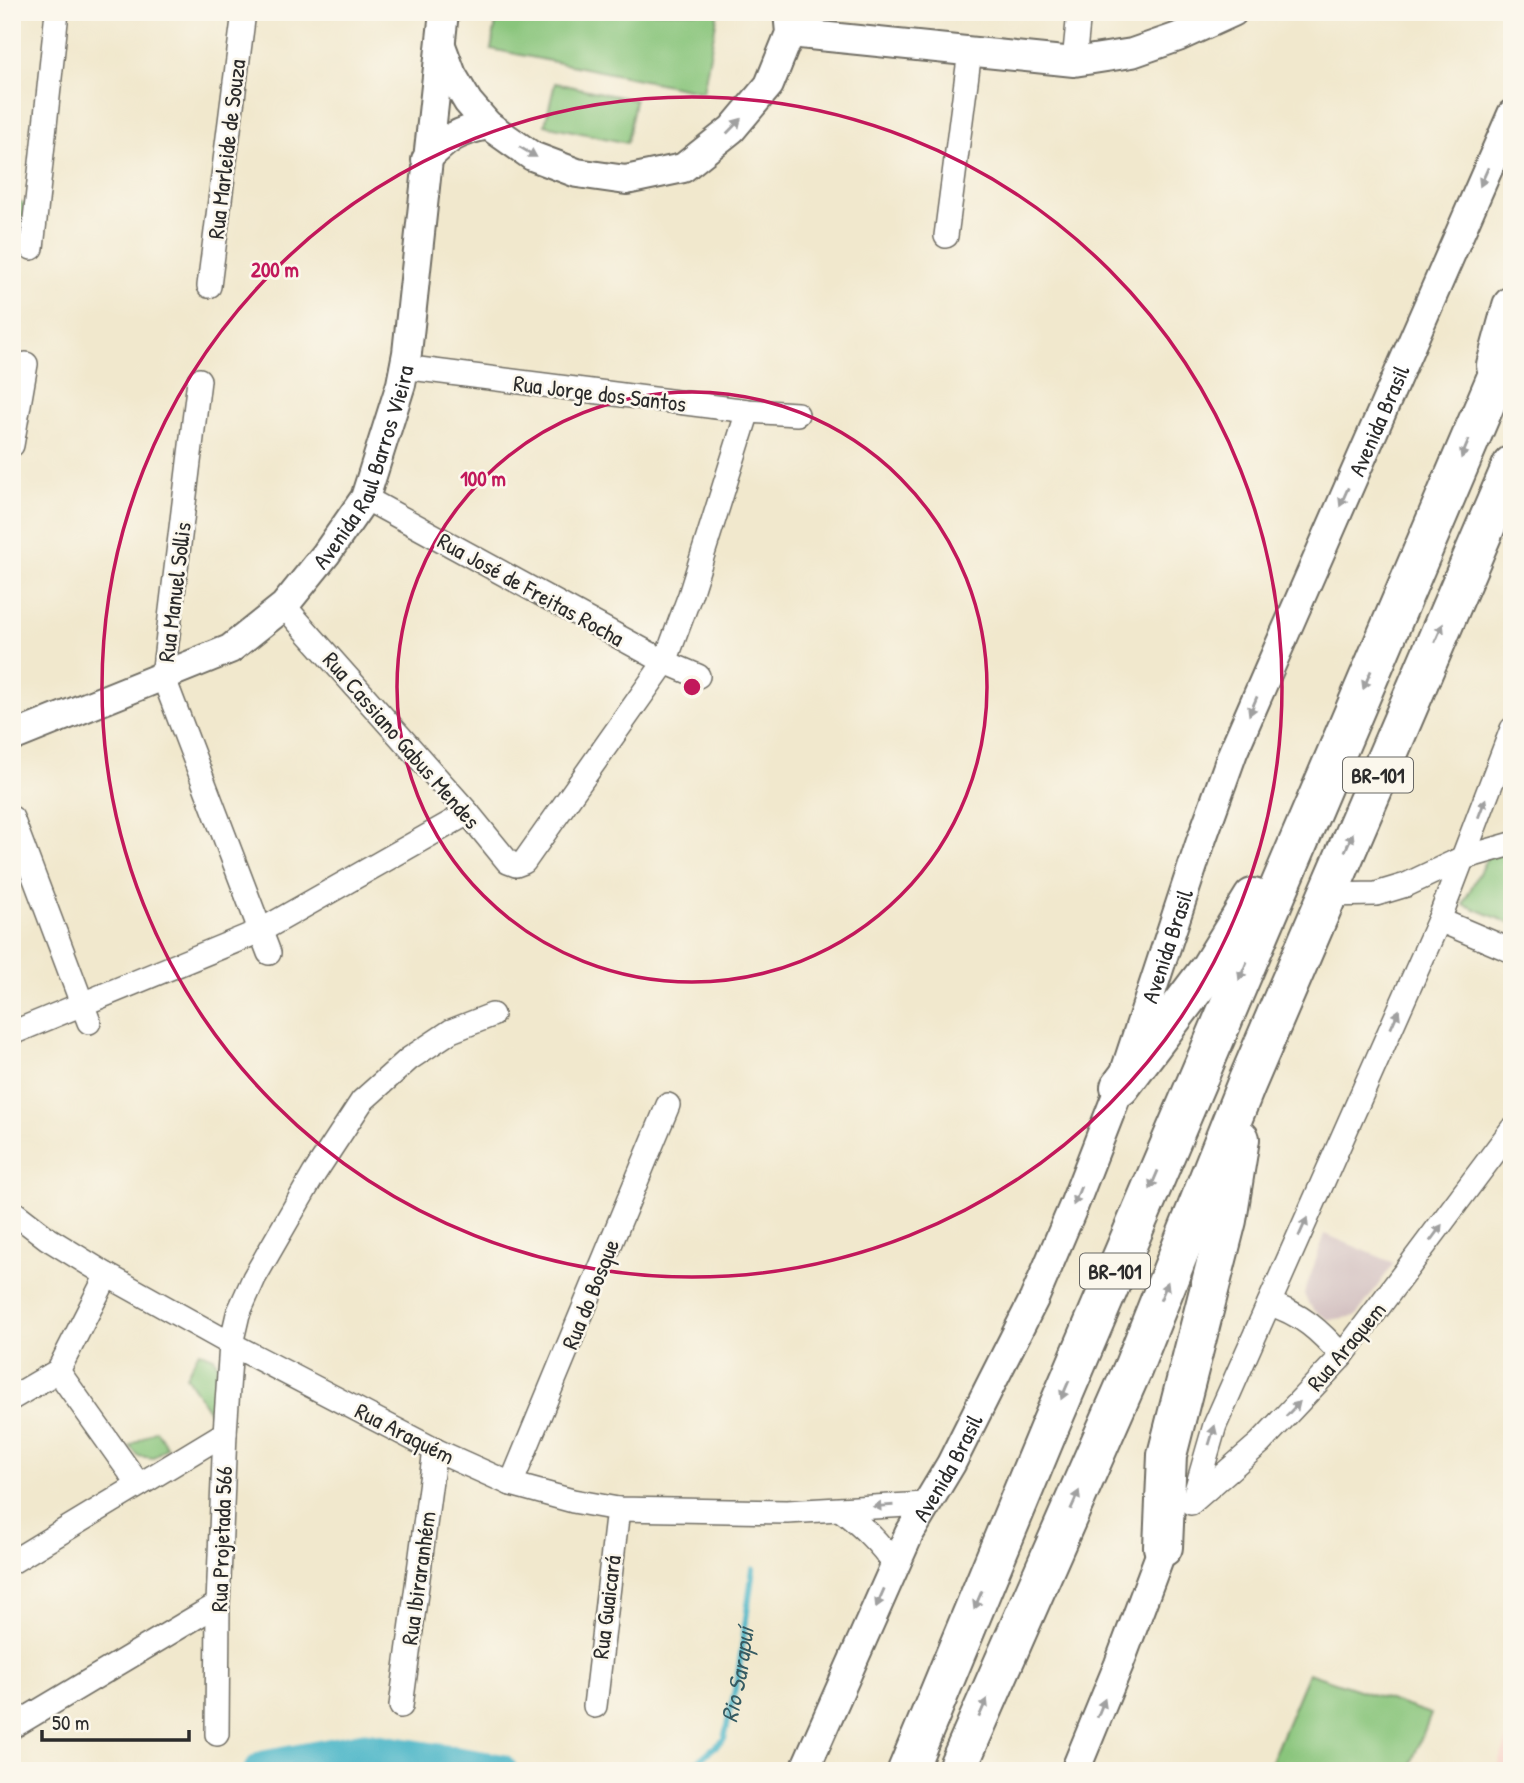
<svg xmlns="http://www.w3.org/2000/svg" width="1524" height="1783" font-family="'Patrick Hand',sans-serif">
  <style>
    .built { fill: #f7d1c8 }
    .industrial { fill: #d2bfc0 }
    .green { fill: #89c57b; stroke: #5a7853; stroke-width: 2 }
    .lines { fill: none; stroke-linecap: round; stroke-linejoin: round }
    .stream { stroke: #4ab5c7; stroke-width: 6 }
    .river { stroke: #4ab5c7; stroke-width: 35 }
    .minor-casing { stroke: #706d64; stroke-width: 26 }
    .tertiary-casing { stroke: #706d64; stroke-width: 32 }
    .motorway-casing { stroke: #706d64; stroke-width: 42 }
    .minor { stroke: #fff; stroke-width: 23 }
    .tertiary { stroke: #fff; stroke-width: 28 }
    .motorway { stroke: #fff; stroke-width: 38 }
    .oneway { fill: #a0a0a0 }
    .ring { fill: none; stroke: #c2185b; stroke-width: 3.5 }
    .labels { text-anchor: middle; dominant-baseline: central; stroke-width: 5; stroke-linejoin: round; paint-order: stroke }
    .shield { fill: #fbf7ec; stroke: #696865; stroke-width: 2 }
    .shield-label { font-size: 21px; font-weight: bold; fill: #2b2b2b }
    .street-label { font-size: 23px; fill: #2b2b2b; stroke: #fbf7ec }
    .water-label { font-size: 24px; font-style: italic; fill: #365b62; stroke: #fbf7ec }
    .centre { fill: #c2185b; stroke: #fbf7ec; stroke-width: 3.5 }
    .ring-label { font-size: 21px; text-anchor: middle; font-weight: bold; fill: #c2185b; stroke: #fbf7ec; stroke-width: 5; stroke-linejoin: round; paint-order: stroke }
  </style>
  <rect width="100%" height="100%" fill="#fbf7ec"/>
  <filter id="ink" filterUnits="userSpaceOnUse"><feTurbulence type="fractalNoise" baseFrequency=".0143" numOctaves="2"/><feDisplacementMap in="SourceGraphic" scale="14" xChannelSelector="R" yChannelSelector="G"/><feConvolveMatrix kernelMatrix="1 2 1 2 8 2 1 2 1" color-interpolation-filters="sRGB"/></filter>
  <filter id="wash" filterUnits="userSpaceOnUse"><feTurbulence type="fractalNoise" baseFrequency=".00686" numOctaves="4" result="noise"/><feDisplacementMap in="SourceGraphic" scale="28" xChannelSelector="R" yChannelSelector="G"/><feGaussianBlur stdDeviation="1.57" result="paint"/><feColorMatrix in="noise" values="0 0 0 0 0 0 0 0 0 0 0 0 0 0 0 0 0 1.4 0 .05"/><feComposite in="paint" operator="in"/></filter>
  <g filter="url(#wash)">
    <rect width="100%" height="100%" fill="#f1e8cd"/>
    <!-- built -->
    <polygon class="built" points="1510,1733 1512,1771 1495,1771"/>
    <!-- industrial -->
    <polygon class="industrial" points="1325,1234 1394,1263 1356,1316 1329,1320 1316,1312 1308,1303 1304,1294"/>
    <!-- green -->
    <g class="green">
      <polygon points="498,12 718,12 703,92 491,49"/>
      <polygon points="555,83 635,100 627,143 545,125"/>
      <polygon points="12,201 26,203 12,307"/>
      <polygon points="1512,849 1512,924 1463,904 1490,852"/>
      <polygon points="199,1351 214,1357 218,1365 216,1416 213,1418 186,1376"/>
      <polygon points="156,1430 167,1447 153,1458 138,1456 130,1446"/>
      <polygon points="1308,1673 1431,1714 1408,1771 1267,1771"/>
    </g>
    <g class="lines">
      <!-- stream -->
      <path class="stream" id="s1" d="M650,1771l42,-5 32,-27 14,-63 15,-107"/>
      <!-- river -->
      <polyline class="river" points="261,1771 265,1768 365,1749 500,1771"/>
    </g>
  </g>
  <g filter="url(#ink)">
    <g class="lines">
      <defs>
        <g id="minor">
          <polyline points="1074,62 1079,12"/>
          <polyline points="946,236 970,51"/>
          <polyline points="32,248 57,12"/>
          <polyline points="209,286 244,12"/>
          <polyline points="403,367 748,411 797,414"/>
          <polyline points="199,380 163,676 269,953"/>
          <polyline points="12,445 26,364"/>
          <polyline points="365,498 665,662 698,676"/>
          <polyline points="284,606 468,813 508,862 516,865 524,862 665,662 690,595 748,411"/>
          <polyline points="12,818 89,1022"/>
          <polyline points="1326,895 1376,894 1406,885 1463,858 1512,844"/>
          <polyline points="1439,920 1512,951"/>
          <polyline points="12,1033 260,931 468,813"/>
          <polyline points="12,1211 47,1238 107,1275 231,1344 435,1450 511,1484 573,1501 618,1509 787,1512 925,1504"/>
          <path d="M1269,1304c32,9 52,28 73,52"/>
          <polyline points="58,1371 139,1485"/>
          <polyline points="12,1398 58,1371 107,1275"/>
          <polyline points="511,1484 668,1105"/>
          <polyline points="1193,1501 1215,1425 1439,920 1512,729"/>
          <polyline points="1191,1503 1260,1443 1342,1356 1512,1129"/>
          <path d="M841,1510c22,17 38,32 54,55"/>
          <polyline points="12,1562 225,1433"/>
          <polyline points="401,1706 435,1450"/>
          <polyline points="595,1706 618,1509"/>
          <polyline points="12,1727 218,1604"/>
          <polyline points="217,1734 218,1604 225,1433 231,1344 238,1314 254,1278 314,1174 362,1101 409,1059 451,1031 492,1015"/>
        </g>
        <g id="tertiary">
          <polyline points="790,33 1074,62 1132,53 1178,37 1233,12"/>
          <polyline points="442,48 452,75 468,102 488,125 532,156 577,173 626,180 683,168 732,129 769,85 790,33 788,12"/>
          <path d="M426,160c21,-22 32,-29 62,-35"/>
          <path id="s2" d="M12,737l218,-88 54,-43 42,-52 39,-56 36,-114 6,-31 37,-341"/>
          <path id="s3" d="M804,1771l105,-237 42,-70 37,-74 46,-91 40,-94 46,-118 81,-246 32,-89 279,-638"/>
          <polyline points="1075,1771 1119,1664 1163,1547"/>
        </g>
        <g id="motorway">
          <polyline points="1496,365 1512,306"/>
          <polyline points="1120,1087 1210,968 1253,898"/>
          <polyline points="1163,1547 1167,1455 1227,1220 1240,1139"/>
          <polyline points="907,1771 1050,1426 1512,341"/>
          <polyline points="956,1771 1133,1368 1246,1085 1512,465"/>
        </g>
      </defs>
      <!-- minor casing -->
      <use href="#minor" class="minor-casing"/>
      <!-- tertiary casing -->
      <use href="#tertiary" class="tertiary-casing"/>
      <!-- motorway casing -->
      <use href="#motorway" class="motorway-casing"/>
      <!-- minor -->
      <use href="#minor" class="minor"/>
      <!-- tertiary -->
      <use href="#tertiary" class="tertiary"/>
      <!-- motorway -->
      <use href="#motorway" class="motorway"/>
    </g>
    <!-- one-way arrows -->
    <defs><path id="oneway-solid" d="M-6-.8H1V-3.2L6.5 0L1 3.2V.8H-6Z" transform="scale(1.75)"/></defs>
    <g class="oneway">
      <use href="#oneway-solid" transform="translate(734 126) rotate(-46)"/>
      <use href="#oneway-solid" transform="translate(528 152) rotate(31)"/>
      <use href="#oneway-solid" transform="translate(1484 177) rotate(114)"/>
      <use href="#oneway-solid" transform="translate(1465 449) rotate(113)"/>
      <use href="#oneway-solid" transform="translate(1344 497) rotate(114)"/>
      <use href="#oneway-solid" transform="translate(1439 633) rotate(-66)"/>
      <use href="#oneway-solid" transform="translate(1367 680) rotate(113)"/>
      <use href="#oneway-solid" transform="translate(1253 706) rotate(113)"/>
      <use href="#oneway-solid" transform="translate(1482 808) rotate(-69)"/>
      <use href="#oneway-solid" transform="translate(1349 842) rotate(-67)"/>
      <use href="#oneway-solid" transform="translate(1243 971) rotate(113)"/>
      <use href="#oneway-solid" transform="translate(1395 1019) rotate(-66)"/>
      <use href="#oneway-solid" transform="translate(1154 1180) rotate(113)"/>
      <use href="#oneway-solid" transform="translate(1077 1196) rotate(112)"/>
      <use href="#oneway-solid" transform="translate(1303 1227) rotate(-66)"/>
      <use href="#oneway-solid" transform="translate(1436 1233) rotate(-54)"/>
      <use href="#oneway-solid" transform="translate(1164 1291) rotate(-68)"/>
      <use href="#oneway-solid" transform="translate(1065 1390) rotate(113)"/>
      <use href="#oneway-solid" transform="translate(1293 1409) rotate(-46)"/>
      <use href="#oneway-solid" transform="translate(1212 1435) rotate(-73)"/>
      <use href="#oneway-solid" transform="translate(1075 1500) rotate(-66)"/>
      <use href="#oneway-solid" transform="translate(883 1506) rotate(176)"/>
      <use href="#oneway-solid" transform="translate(880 1598) rotate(114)"/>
      <use href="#oneway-solid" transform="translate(978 1600) rotate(113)"/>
      <use href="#oneway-solid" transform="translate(983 1708) rotate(-66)"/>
      <use href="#oneway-solid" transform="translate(1101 1708) rotate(-68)"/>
    </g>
  </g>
  <!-- distance rings -->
  <g class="ring">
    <circle cx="692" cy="687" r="295"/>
    <circle cx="692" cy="687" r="590"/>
  </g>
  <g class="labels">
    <!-- shield labels -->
    <g class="shield">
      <rect x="1343" y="757.5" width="70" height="35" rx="5"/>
      <rect x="1080" y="1253.5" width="70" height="35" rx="5"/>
    </g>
    <g class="shield-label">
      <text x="1378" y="775">BR-101</text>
      <text x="1115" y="1271">BR-101</text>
    </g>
    <!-- street labels -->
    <g class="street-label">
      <text transform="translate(226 149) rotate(-83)">Rua Marleide de Souza</text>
      <text transform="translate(600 393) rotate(7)">Rua Jorge dos Santos</text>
      <text stroke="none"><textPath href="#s3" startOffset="1470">Avenida Brasil</textPath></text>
      <text stroke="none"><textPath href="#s2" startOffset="467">Avenida Raul Barros Vieira</textPath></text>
      <text transform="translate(531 589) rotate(29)">Rua José de Freitas Rocha</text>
      <text transform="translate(174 592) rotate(-83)">Rua Manuel Sollis</text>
      <text transform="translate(402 740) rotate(49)">Rua Cassiano Gabus Mendes</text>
      <text stroke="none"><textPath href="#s3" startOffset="903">Avenida Brasil</textPath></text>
      <text transform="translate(590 1294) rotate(-68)">Rua do Bosque</text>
      <text transform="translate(1346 1346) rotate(-50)">Rua Araquem</text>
      <text transform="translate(405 1433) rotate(27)">Rua Araquém</text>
      <text stroke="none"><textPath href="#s3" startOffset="336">Avenida Brasil</textPath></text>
      <text transform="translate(221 1539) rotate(-88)">Rua Projetada 566</text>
      <text transform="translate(418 1578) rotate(-82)">Rua Ibiraranhém</text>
      <text transform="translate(606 1607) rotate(-83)">Rua Guaicará</text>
    </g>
    <!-- water labels -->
    <g class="water-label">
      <text stroke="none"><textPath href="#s1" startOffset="150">Rio Sarapuí</textPath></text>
    </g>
  </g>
  <circle cx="692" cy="687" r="10" class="centre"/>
  <g class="ring-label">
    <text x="275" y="277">200 m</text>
    <text x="483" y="486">100 m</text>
  </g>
  <!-- margin -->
  <rect width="1524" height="1783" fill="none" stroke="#fbf7ec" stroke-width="42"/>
  <!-- scale -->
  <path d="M42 1730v10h147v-10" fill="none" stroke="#2b2b2b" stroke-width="3.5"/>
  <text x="52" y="1730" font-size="21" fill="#2b2b2b" stroke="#fbf7ec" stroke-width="5" paint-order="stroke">50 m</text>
</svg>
